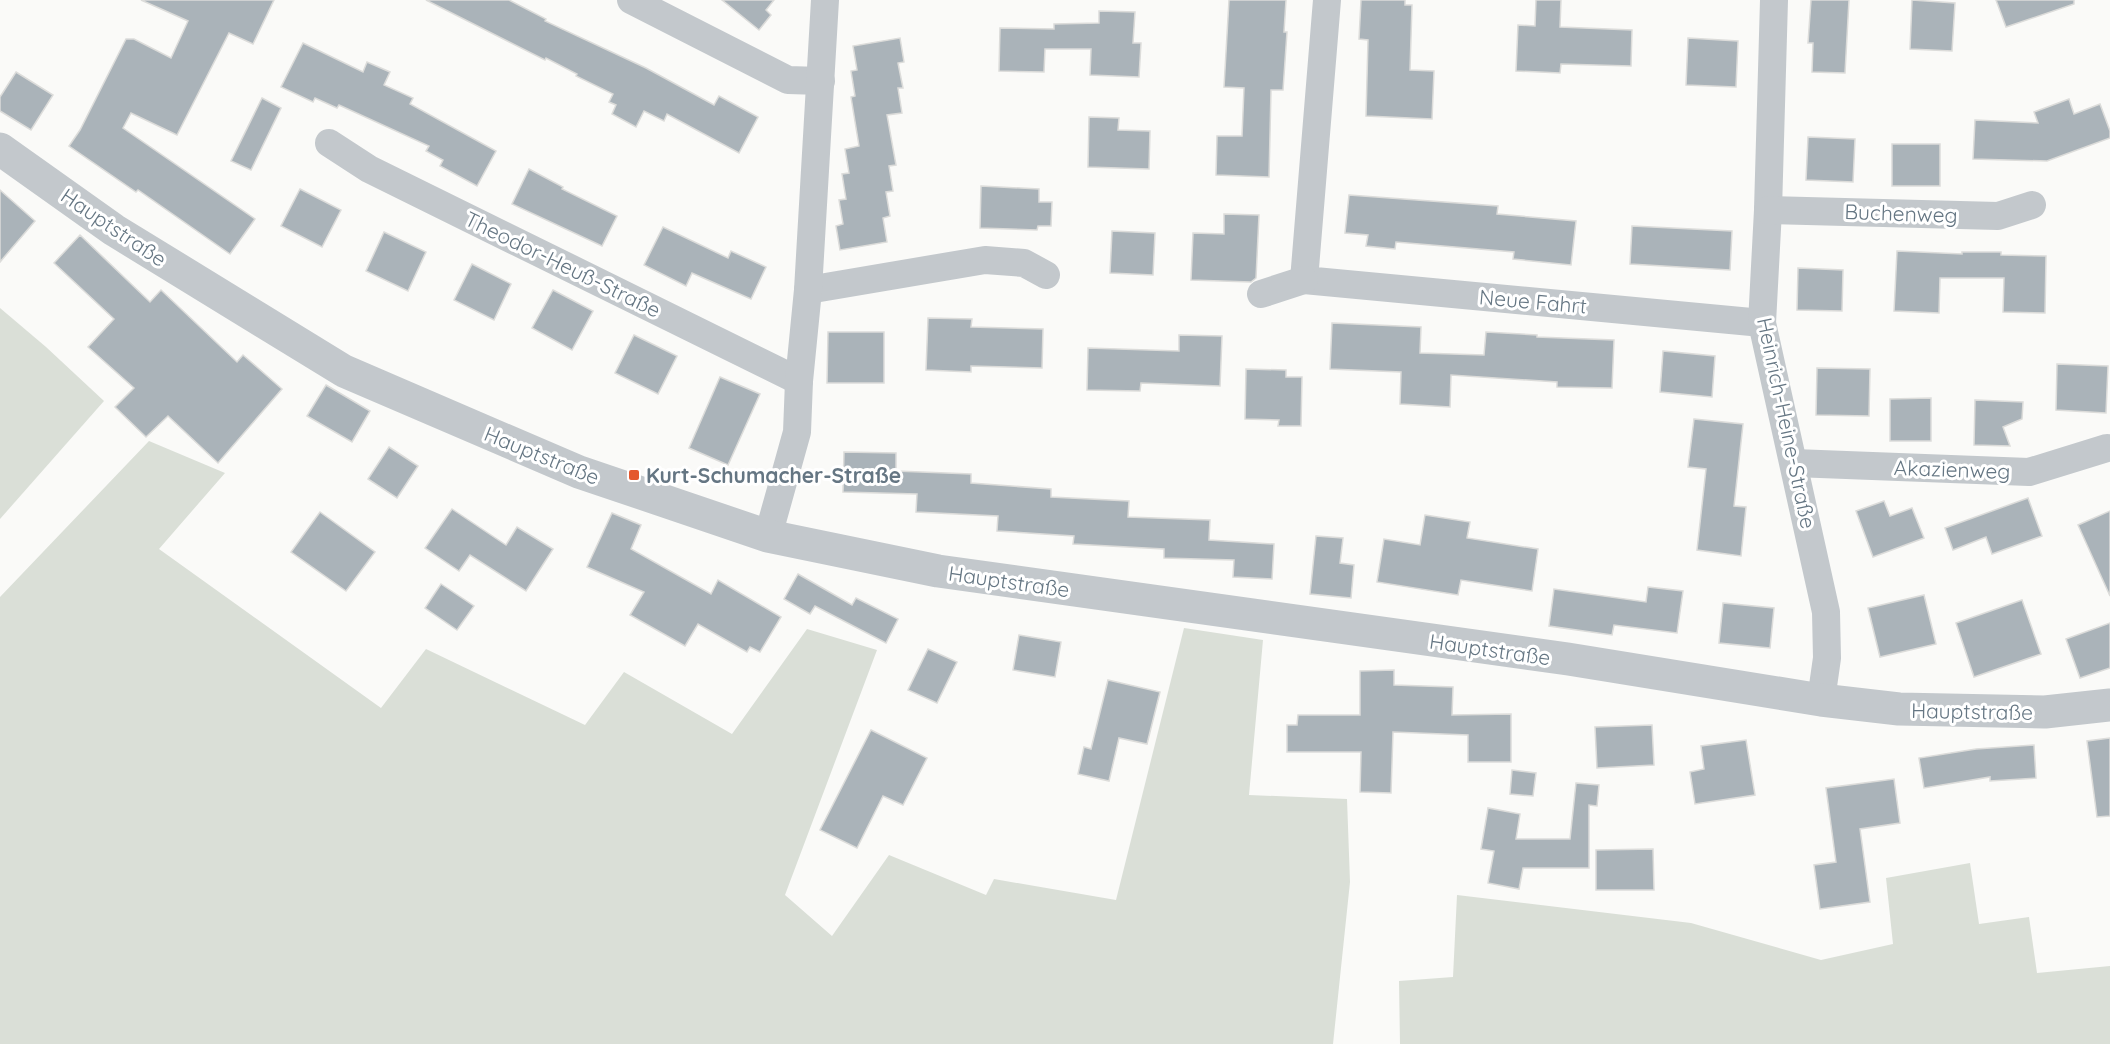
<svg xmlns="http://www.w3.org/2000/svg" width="2110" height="1044" font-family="Quicksand,sans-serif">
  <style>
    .green { fill: #dadfd7 }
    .building { fill: #aab3b9; stroke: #dcdcda; stroke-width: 1.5 }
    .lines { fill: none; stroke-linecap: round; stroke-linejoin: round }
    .minor { stroke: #c3c8cc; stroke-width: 28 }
    .tertiary { stroke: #c3c8cc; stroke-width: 33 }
    .poi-dot { fill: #e4572e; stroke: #fff; stroke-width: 2 }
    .labels { text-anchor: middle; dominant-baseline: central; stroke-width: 6; stroke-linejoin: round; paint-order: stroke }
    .street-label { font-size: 21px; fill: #657683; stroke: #fff }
    .poi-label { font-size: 21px; font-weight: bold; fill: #657683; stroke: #fff; text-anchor: start }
  </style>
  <rect width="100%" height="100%" fill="#fafaf8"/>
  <!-- green -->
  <g class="green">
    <polygon points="0,308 46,347 104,401 0,519"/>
    <polygon points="149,441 225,473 159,549 381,708 426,649 585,725 624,672 732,734 807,629 877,650 785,895 832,936 889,855 986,895 994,879 1116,900 1184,628 1263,640 1249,795 1347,799 1350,882 1333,1044 0,1044 0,597"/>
    <polygon points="1970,863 1979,924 2029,917 2037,973 2110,966 2110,1044 1400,1044 1399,981 1453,977 1457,895 1691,923 1821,960 1893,944 1886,878"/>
  </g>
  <!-- building -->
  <g class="building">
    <polygon points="141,0 274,0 253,44 229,33 177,135 131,113 123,128 255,219 230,254 138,190 136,192 69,146 80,130 126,39 134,39 171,58 188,21"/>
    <polygon points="426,0 509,0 546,19 545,21 646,68 714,105 719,96 758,117 739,153 667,114 664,121 644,111 636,127 612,114 616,105 609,102 613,94 576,76 577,74 546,58 545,60"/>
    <polygon points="722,0 774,0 766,10 771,15 759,30"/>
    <polygon points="1229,0 1286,0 1284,32 1287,32 1283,90 1271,90 1269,177 1216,175 1217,136 1242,136 1244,88 1224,87"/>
    <polygon points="1361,0 1405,0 1405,5 1412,5 1410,70 1434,71 1432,119 1366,116 1368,40 1359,39"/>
    <polygon points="1536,0 1561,0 1560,27 1632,30 1631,66 1561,64 1560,73 1516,71 1518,25 1535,26"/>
    <polygon points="1811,0 1849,0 1845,73 1812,72 1813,43 1808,43"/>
    <polygon points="1912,0 1955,3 1952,51 1910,49"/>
    <polygon points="1996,0 2074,0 2074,4 2006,27"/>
    <polygon points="1099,11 1135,12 1133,43 1141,43 1139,77 1090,75 1091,49 1045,49 1044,72 999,71 1000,28 1054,29 1054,24 1099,23"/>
    <polygon points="900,38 904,62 898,63 903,88 898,88 902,113 887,115 896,165 889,166 893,191 886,192 890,216 883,218 887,242 840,250 836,226 843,224 839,200 846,199 842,174 849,173 845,149 859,146 851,97 855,96 851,71 857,70 853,46"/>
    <polygon points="1688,38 1738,41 1736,87 1686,85"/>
    <polygon points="303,43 363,72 367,62 390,72 384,85 413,98 410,104 496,151 477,186 440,166 443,160 426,151 429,146 339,105 337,108 315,98 313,102 281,87"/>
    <polygon points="16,72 53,95 31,130 0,111 0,97"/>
    <polygon points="262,98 281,108 251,170 231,161"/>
    <polygon points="2069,99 2074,114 2100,104 2110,131 2110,138 2047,161 1973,159 1975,120 2038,123 2034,112"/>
    <polygon points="1089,117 1119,118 1118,130 1150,131 1149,169 1088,167"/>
    <polygon points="1808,137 1855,139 1853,182 1806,180"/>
    <rect x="1892" y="144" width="48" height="42"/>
    <polygon points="529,169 563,187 562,189 617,216 602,246 512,204"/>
    <polygon points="981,186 1039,189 1039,202 1052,202 1051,226 1038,226 1037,230 980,228"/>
    <polygon points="300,189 341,210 322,247 281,226"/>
    <polygon points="0,190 35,221 0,262"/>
    <polygon points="1349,195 1498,206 1497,214 1576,221 1571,265 1513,259 1514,252 1396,242 1395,249 1366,246 1368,235 1345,233"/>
    <polygon points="1224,214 1259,215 1256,278 1251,282 1191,280 1193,233 1224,234"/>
    <polygon points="1632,226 1732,231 1730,270 1630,264"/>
    <polygon points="663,227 728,258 731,251 766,267 751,299 692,273 686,286 644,265"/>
    <polygon points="1112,231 1155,233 1153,275 1110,273"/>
    <polygon points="384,232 426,252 408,291 366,271"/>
    <polygon points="80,235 150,302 161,290 237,362 243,355 282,389 218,463 168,416 146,437 115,407 134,388 88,347 114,319 54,263"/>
    <polygon points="1897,251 1962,254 1962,252 2001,252 2001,255 2046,256 2045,313 2003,312 2004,278 1940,278 1939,313 1894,311"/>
    <polygon points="472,264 511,284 494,320 454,300"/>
    <polygon points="1798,268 1843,270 1842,311 1797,310"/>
    <polygon points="553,290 593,311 572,350 532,328"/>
    <polygon points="928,318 972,319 971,327 1043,329 1042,368 971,366 971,372 926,370"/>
    <polygon points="1332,323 1421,327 1420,353 1484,355 1486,332 1537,335 1537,337 1614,340 1612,388 1557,387 1557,382 1451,375 1450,407 1400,404 1401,372 1330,369"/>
    <polygon points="828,332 884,332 884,383 827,383"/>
    <polygon points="634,335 677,356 658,394 615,373"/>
    <polygon points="1179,335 1222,336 1220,386 1141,383 1140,391 1087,390 1088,348 1179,351"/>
    <polygon points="1663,351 1715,356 1712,397 1660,392"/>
    <polygon points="2057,364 2108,366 2106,413 2056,410"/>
    <polygon points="1817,368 1870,369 1869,416 1816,415"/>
    <polygon points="1246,369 1286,370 1286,377 1302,377 1301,426 1278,426 1279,420 1245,419"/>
    <polygon points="720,377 760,394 728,465 689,448"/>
    <polygon points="326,385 370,411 352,442 307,416"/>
    <polygon points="1931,398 1931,441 1890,441 1890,399"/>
    <polygon points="1975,400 2023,402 2022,419 2003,427 2010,446 1974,445"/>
    <polygon points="1694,419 1743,424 1734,506 1746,507 1741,556 1697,550 1706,469 1688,467"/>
    <polygon points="389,447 418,466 397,498 368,479"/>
    <polygon points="844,452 896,453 896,471 971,474 971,483 1051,489 1051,497 1129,501 1128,517 1210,520 1209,540 1274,544 1272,579 1233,577 1234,560 1164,558 1164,549 1073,544 1074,536 997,531 998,516 916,512 917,494 843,492"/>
    <polygon points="2028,498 2042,536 1992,554 1986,537 1953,550 1945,528"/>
    <polygon points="1884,501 1890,516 1912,508 1924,538 1873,557 1856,511"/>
    <polygon points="452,509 506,545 517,527 553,549 526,591 470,555 459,571 425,548"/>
    <polygon points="2110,511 2110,596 2078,525"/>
    <polygon points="320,512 375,552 346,591 291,552"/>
    <polygon points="612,513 641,525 631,549 711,594 718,580 781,617 760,652 750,647 747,652 698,624 685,646 630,615 644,592 587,567"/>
    <polygon points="1425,515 1470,522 1467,538 1538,549 1532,591 1461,580 1458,595 1377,582 1384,539 1420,545"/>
    <polygon points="1316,536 1343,538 1340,563 1354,565 1351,598 1310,594"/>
    <polygon points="798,574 852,605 856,598 898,619 886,643 815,606 810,614 784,599"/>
    <polygon points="441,584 474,606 457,630 425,608"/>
    <polygon points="1648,587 1683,591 1677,633 1614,625 1612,635 1549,626 1554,589 1646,602"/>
    <polygon points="1924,595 1936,644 1880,657 1868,608"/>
    <polygon points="2022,600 2041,654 1974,677 1956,623"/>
    <polygon points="1723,603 1774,608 1770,648 1719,643"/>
    <polygon points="2110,623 2110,668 2080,678 2066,639"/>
    <polygon points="1019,635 1061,642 1055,677 1013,670"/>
    <polygon points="928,649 957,662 937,703 908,690"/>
    <polygon points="1394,670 1394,685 1453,687 1452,715 1511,714 1511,762 1468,762 1468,735 1393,732 1391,793 1360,792 1361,752 1287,752 1287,725 1297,725 1298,715 1360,715 1360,671"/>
    <polygon points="1108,680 1160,692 1147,744 1119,738 1109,781 1078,774 1084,747 1091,749"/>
    <polygon points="1652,725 1654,765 1597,768 1595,727"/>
    <polygon points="871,730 927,758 903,805 883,796 857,848 820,830"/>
    <polygon points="2110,738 2110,816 2097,817 2087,741"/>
    <polygon points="1746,740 1755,795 1695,804 1690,772 1704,769 1701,746"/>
    <polygon points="2034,745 2036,778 1990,781 1990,777 1924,788 1919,758 1976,749"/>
    <polygon points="1512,770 1536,773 1533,796 1510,794"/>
    <polygon points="1894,779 1900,823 1860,829 1870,902 1820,909 1814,865 1836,862 1826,788"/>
    <polygon points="1576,783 1599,785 1597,806 1589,805 1589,868 1523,868 1519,889 1488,883 1494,851 1481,849 1488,808 1520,814 1516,839 1570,839"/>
    <polygon points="1653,849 1654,890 1596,890 1596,850"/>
  </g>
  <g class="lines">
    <!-- minor -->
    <g class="minor">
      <polyline points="631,0 788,80 821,81"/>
      <polyline points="1327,0 1304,280 1762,323"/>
      <polyline points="1774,0 1768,210 1762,323 1826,612 1827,658 1821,700"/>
      <polyline points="329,143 369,169 799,381"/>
      <polyline points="1768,210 1998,216 2032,205"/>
      <polyline points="808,290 985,260 1024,263 1046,275"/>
      <polyline points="1261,294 1304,280"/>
      <polyline points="1794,463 2029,472 2107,448"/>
      <polyline points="768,536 797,432 799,381 808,290 825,0"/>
    </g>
    <!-- tertiary -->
    <polyline class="tertiary" points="0,149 114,230 344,371 579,472 768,536 938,571 1568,659 1821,700 1899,709 2045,712 2110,705"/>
  </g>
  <!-- markers -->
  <rect class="poi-dot" x="628" y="469" width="12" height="12" rx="3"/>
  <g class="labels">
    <!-- street labels -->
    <g class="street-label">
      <text transform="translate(1901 213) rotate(2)">Buchenweg</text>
      <text transform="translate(114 227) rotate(34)">Hauptstraße</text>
      <text transform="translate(563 264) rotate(26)">Theodor-Heuß-Straße</text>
      <text transform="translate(1533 301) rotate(5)">Neue Fahrt</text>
      <text transform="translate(1787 423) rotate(78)">Heinrich-Heine-Straße</text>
      <text transform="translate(542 455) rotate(22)">Hauptstraße</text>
      <text transform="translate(1952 469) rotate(2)">Akazienweg</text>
      <text transform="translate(1009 581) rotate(8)">Hauptstraße</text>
      <text transform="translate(1490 649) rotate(8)">Hauptstraße</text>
      <text transform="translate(1972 711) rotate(1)">Hauptstraße</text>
    </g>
    <!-- poi labels -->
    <g class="poi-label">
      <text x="646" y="475">Kurt-Schumacher-Straße</text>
    </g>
  </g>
</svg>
